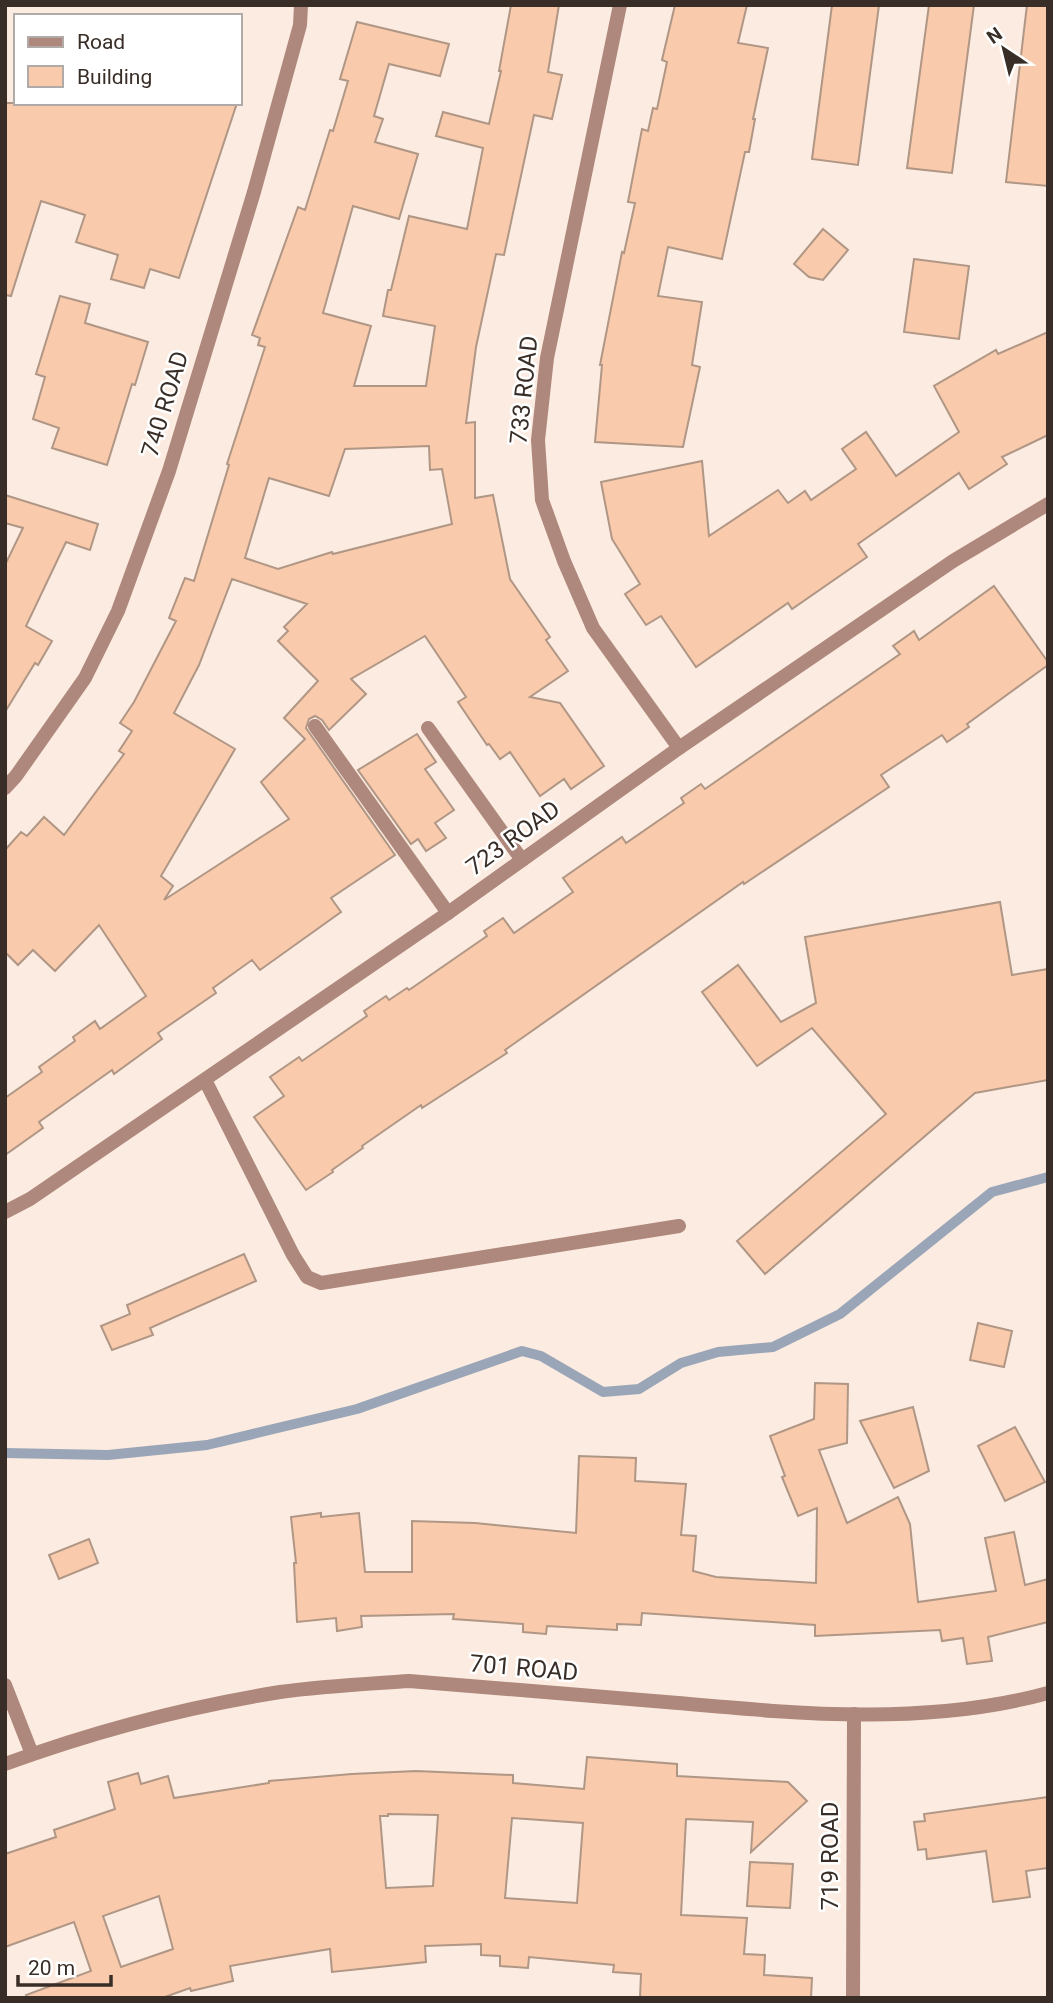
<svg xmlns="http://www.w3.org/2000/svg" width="1053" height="2003" font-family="Roboto,sans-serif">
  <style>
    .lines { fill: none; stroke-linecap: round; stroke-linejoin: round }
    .stream { stroke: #9aa6b7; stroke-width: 10 }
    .building { fill: #f9cbac; stroke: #b09685; stroke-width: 2; fill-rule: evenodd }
    .service { stroke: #ae887c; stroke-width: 14 }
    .minor { stroke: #ae887c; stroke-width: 14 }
    .labels { text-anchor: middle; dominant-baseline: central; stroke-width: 5; stroke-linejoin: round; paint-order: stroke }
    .street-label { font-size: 24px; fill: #392e27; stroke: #fff }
  </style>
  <rect width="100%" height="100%" fill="#fcebe0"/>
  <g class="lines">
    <!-- stream -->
    <polyline class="stream" points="5,1453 108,1455 207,1445 357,1409 522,1351 541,1356 603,1392 639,1389 681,1363 718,1352 773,1347 840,1314 992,1192 1048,1177"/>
  </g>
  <!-- building -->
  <g class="building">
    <path d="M511,5h48l-11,67 14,3 -10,44 -18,-4 -30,140 -8,-1 -20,93 -10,76 9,-1v76l18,-3 17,84 40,58 -4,3 22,31 -38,26 30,6 44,63 -33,23 -7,-10 -24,17 -30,-44 -10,7 -11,-15 -2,1 -29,-43 8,-5 -41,-61 -74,43 15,15 -37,36 -7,-10 -7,-4 -6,3 -3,9 89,127 -64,43 10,14 -81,58 -8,-10 -39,28 3,5 -58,40 4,6 -48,35 -2,-4 -73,52 4,6 -38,27v-57l37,-26 -3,-5 36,-26 -2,-4 22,-16 5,8 46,-33 -47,-71 -44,46 -22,-21 -15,15 -13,-13v-102l16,-18 6,4 17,-19 20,18 60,-81 -5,-3 13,-20 -12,-8 14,-21 42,-81 -7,-3 16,-40 9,3 35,-116 -2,-1 38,-117 -7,-2 2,-7 -8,-3 46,-128 7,3 25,-80 3,1 15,-50 -8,-2 17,-57 92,22 -9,32 -51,-12 -15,52 9,3 -8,23 43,12 -19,65 -46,-13 -30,107 48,13 -17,60h72l9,-60 -52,-10 5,-26h3l18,-74 58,13 16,-81 -47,-12 7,-24 46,12 12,-53h-2zM429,446l1,24 12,-1 10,55 -119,30 -1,-2 -54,17 -33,-11 24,-80 60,18 16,-47zM232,579l75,25 -23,23 4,4 -10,10 40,40 -34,37 21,21 -44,43 28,37 -125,81 9,-14 -12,-10 74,-127 -61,-36 25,-48z"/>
    <polygon points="675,5 747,5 738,43 768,48 753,119 755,119 749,152 745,152 722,259 668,247 658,296 702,302 692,365 700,367 683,447 595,442 602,365 600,365 622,252 624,253 635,203 628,202 642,129 648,131 653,108 657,109 667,62 662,60"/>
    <polygon points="832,5 879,5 858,165 812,159"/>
    <polygon points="929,5 974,5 952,173 907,168"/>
    <polygon points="1027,5 1048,5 1048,186 1006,182"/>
    <polygon points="5,103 237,103 179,278 150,269 144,288 111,279 118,255 76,242 85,215 41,201 11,296 5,295"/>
    <polygon points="823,229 848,250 823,280 809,277 794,264"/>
    <polygon points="914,259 969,266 959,339 904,332"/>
    <polygon points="60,296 90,304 85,323 148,342 135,385 132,384 107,465 52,448 59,428 33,419 45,377 36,374"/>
    <polygon points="1048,332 1048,435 1002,457 1007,464 969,489 959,473 858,544 867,557 792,609 788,603 696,667 661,616 646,625 625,594 640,584 612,539 601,482 702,461 709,536 778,490 788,503 805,491 811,500 856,469 842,449 866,432 896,476 959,432 934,386 996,350 998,354"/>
    <polygon points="5,495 98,524 90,550 66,542 26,626 52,641 38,665 35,663 5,712 5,565 23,528 5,523"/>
    <polygon points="994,586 1048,662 1048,665 967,724 969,727 947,742 942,735 881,775 889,787 744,884 743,882 505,1050 507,1053 422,1108 421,1105 362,1146 363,1148 332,1170 333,1172 306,1190 254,1117 284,1096 270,1077 299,1057 302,1061 367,1016 364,1011 386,996 389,1000 407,988 409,990 487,936 484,931 503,918 514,933 573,892 563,878 622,837 626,843 684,803 681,798 701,784 705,789 900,654 893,646 914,631 919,640"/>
    <polygon points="417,734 436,762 425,769 454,810 435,823 446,838 426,851 418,839 411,844 358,770"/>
    <polygon points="1000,902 1012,975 1048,969 1048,1080 975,1093 765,1274 737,1241 886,1114 812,1028 757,1066 702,992 738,965 781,1022 816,1003 805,937"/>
    <polygon points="244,1254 256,1281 150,1328 153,1335 112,1350 101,1326 130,1314 127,1305"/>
    <polygon points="978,1323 1012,1331 1004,1367 970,1360"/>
    <polygon points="815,1383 848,1384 847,1443 819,1450 847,1523 898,1497 910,1524 918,1602 996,1591 985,1538 1014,1532 1025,1585 1048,1579 1048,1622 988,1637 992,1661 967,1664 963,1638 942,1641 940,1630 815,1636 815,1625 642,1613 641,1625 617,1624 617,1630 547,1626 546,1634 523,1632 523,1624 453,1619 454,1614 361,1616 362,1627 337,1631 336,1618 297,1622 294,1563 296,1563 291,1517 321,1513 321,1517 359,1513 365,1572 412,1572 412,1521 475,1523 576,1533 579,1456 636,1458 635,1481 686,1484 681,1535 696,1536 693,1571 716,1577 816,1583 817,1508 798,1516 782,1477 785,1476 770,1436 814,1419"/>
    <polygon points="913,1407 929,1471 894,1488 860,1421"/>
    <polygon points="1015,1427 1045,1482 1005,1501 978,1446"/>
    <polygon points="89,1539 98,1563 59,1579 49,1555"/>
    <path d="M587,1757l90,7v12l111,6 19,19 -56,51 2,-30 -67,-3 -5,96 66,3 -3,36 21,1 -1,20 48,3 -1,20h-171l1,-24 -28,-2 1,-7 -85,-8 -1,11 -28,-2v-10l-19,-1v-11l-56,2 1,16 -94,10 -2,-23 -49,8 -51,9 3,15 -42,10 -1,-3 -28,10h-135l-1,-3 65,-24 -17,-49 -69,25v-93l51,-17 -2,-7 61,-21 -7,-27 30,-9 3,11 27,-8 6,22 95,-15v-2l83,-7 64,-3 97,4v8l71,6zM388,1814l50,1 -5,71 -47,2 -6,-72h8zM512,1818l71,5 -6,80 -72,-5zM159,1896l14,53 -52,18 -18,-51z"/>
    <polygon points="1048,1797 1048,1868 1026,1871 1030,1897 993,1902 986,1851 927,1859 926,1849 918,1850 914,1822 925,1821 924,1814"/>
    <polygon points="750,1862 793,1864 790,1908 747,1906"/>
  </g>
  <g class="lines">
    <!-- service -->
    <g class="service">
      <polyline points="315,726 448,913"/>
      <polyline points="205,1080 293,1255 307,1277 321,1283 679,1226"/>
    </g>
    <!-- minor -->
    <g class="minor">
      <polyline points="620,5 547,358 538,440 542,500 564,561 593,628 679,748"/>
      <polyline points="428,728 522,860"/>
      <polyline points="5,788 16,776 85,678 118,611 169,471 254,192 300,25 301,5"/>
      <polyline points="5,1212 30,1199 448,913 679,748 953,561 1048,504"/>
      <polyline points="5,1685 32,1754"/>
      <path d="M5,1764c90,-33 181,-57 275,-72 43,-6 86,-8 129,-11 90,8 180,15 269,22 122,11 250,23 370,-10"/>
      <polyline points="853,1998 854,1714"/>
    </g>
  </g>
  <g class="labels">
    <!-- street labels -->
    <g class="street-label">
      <text transform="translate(524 390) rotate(-84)">733 ROAD</text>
      <text transform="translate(165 404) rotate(-73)">740 ROAD</text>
      <text transform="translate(513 838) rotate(-36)">723 ROAD</text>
      <text transform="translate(524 1668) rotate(5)">701 ROAD</text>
      <text transform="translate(830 1856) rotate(-90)">719 ROAD</text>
    </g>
  </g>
  <!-- border -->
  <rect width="1053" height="2003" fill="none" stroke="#392e27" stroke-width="14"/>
  <!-- legend -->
  <rect x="14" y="14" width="228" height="91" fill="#ffffff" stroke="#b0aba9" stroke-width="2"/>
  <rect x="28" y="37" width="35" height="10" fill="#ae887c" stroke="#b0aba9" stroke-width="2"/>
  <text x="77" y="49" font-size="21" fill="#392e27">Road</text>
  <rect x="28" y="66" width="35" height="21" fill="#f9cbac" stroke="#b0aba9" stroke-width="2"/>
  <text x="77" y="84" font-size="21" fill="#392e27">Building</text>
  <!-- north arrow -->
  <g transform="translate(1004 49) rotate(325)" stroke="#ffffff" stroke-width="5" paint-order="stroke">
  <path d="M0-5L12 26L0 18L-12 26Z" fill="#392e27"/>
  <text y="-10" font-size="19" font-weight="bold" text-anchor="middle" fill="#392e27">N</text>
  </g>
  <!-- scale -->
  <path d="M18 1975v10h93v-10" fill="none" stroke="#392e27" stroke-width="3.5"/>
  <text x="28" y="1975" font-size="21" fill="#392e27" stroke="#ffffff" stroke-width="5" paint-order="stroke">20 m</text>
</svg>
